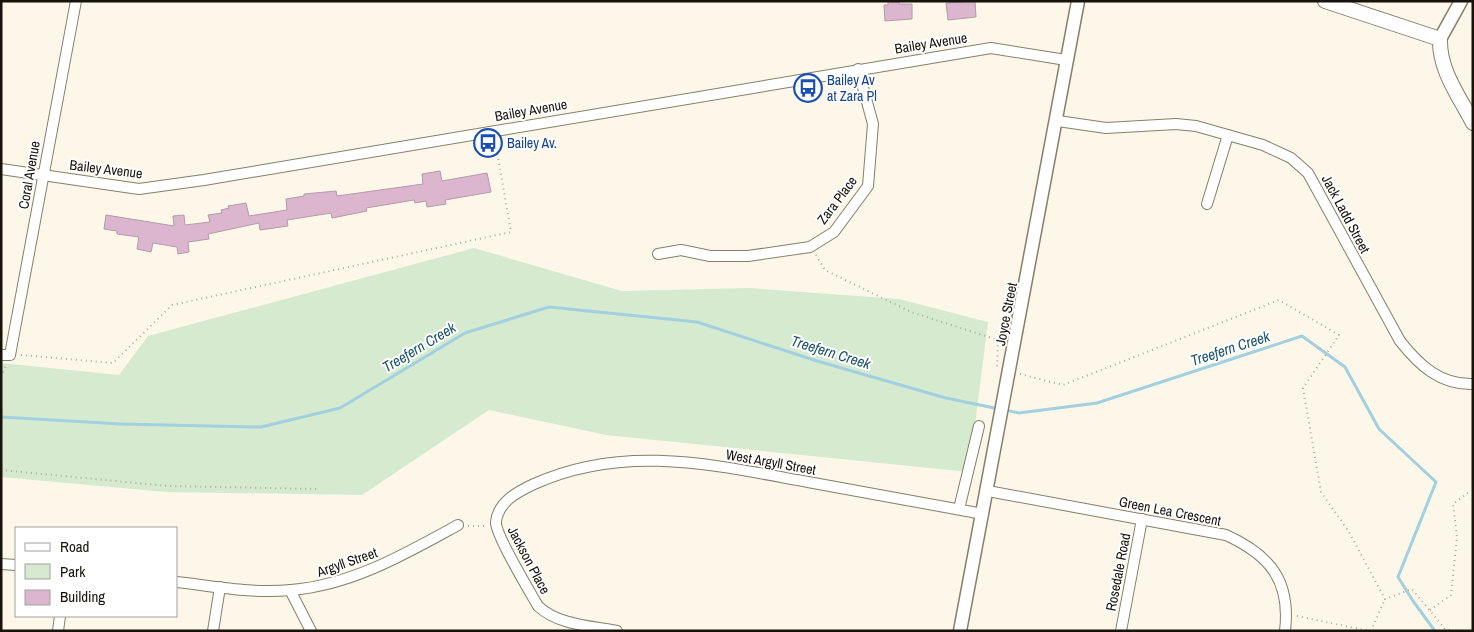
<svg xmlns="http://www.w3.org/2000/svg" width="1474" height="632" font-family="'Archivo Narrow',sans-serif">
  <style>
    .green { fill: #d5eacf }
    .lines { fill: none; stroke-linecap: round; stroke-linejoin: round }
    .stream { stroke: #a2d0e1; stroke-width: 3 }
    .building { fill: #dcb6ce; stroke: #b39baa }
    .minor-casing { stroke: #887e69; stroke-width: 12 }
    .tertiary-casing { stroke: #887e69; stroke-width: 15 }
    .secondary-casing { stroke: #887e69; stroke-width: 16 }
    .path { stroke: #b1aca0; stroke-width: 2; stroke-dasharray: 1 4; stroke-linecap: butt }
    .minor { stroke: #fff; stroke-width: 10 }
    .tertiary { stroke: #fff; stroke-width: 12 }
    .secondary { stroke: #fff; stroke-width: 14 }
    .labels { text-anchor: middle; dominant-baseline: central; stroke-width: 4; stroke-linejoin: round; paint-order: stroke }
    .street-label { font-size: 14px; fill: #17130b; stroke: #fff }
    .transit-label { font-size: 14px; fill: #164399; stroke: #fff; text-anchor: start }
    .water-label { font-size: 15px; font-style: italic; fill: #1c5669; stroke: #fff }
  </style>
  <rect width="100%" height="100%" fill="#fdf7e9"/>
  <path class="green" d="M474,248L622,291L749,288L899,299L988,322L969,472L606,435L489,410L362,495L166,492L1,477V363L119,375L148,336Z"/>
  <g class="lines">
    <g class="stream">
      <path d="M1005,410L1019,413L1097,403L1302,336L1345,367L1379,429L1436,482L1398,577L1413,601L1435,631"/>
      <path d="M1,417L121,424L261,427L340,408L465,333L549,307L697,322L817,361L946,398L999,409"/>
    </g>
  </g>
  <g class="building">
    <path d="M888,1H899V4H912V19L885,21L884,5H888Z"/>
    <path d="M975,1L976,17L948,20L946,3Z"/>
    <path d="M440,171L442,181L487,173L491,192L445,200L446,204L427,207L426,201L415,203L414,200L366,208L367,211L332,218L331,213L287,220L288,226L260,230L259,223L208,234L209,239L188,242L189,252L178,254L177,247L153,243L151,252L137,249L139,237L117,234V231L104,229L106,215L174,226L173,216L184,215L185,225L210,222L208,215L222,213L221,210L229,208L228,206L246,203L249,216L287,210L286,199L304,196V194L336,191L337,196L423,184L422,174Z"/>
  </g>
  <g class="lines">
    <defs>
      <g id="minor">
        <path d="M1058,121L1106,128L1176,124L1196,126L1263,145L1291,158L1308,173L1400,341C1419,365 1440,385 1473,384"/>
        <path d="M1,169L139,189L204,180L991,48L1066,60"/>
        <path d="M1207,204L1228,135"/>
        <path d="M658,254L681,250L710,256H748L810,247L834,232L868,186L873,124L858,69"/>
        <path d="M1,355H10L76,1"/>
        <path d="M988,491L1226,535C1270,555 1291,581 1285,631"/>
        <path d="M959,509L979,426"/>
        <path d="M1,564L16,565"/>
        <path d="M176,582C214,586 253,594 291,590C352,585 405,554 458,525"/>
        <path d="M290,590L311,631"/>
        <path d="M58,631L60,616"/>
        <path d="M213,631L220,587"/>
        <path d="M617,631C591,626 558,625 538,606C530,592 495,534 496,522C498,502 517,492 534,484C625,443 714,465 808,482C866,493 925,503 983,514"/>
        <path d="M1121,631L1142,519"/>
      </g>
      <g id="tertiary">
        <path d="M1440,39L1461,1"/>
        <path d="M960,631L1078,1"/>
      </g>
      <path id="secondary" d="M1325,1L1440,39C1439,70 1459,96 1473,123"/>
    </defs>
    <use href="#minor" class="minor-casing"/>
    <use href="#tertiary" class="tertiary-casing"/>
    <use href="#secondary" class="secondary-casing"/>
    <g class="path">
      <path d="M816,255L825,270L911,312L998,340L997,367"/>
      <path d="M21,355L113,363L172,305L511,232L495,140"/>
      <path d="M1020,374L1063,385L1279,300L1339,335L1303,388L1321,492L1349,532L1385,599L1412,589L1445,629L1454,631"/>
      <path d="M1,377L6,365"/>
      <path d="M1,470L168,486L319,489"/>
      <path d="M468,526H485"/>
      <path d="M1430,610L1451,595L1457,537L1453,504L1469,492"/>
      <path d="M1297,616L1369,631"/>
      <path d="M1371,631L1385,599"/>
    </g>
    <use href="#minor" class="minor"/>
    <use href="#tertiary" class="tertiary"/>
    <use href="#secondary" class="secondary"/>
  </g>
  <defs>
    <symbol id="bus-ring" viewBox="-11 -11 22 22"><circle r="9.5" fill="#fff" stroke="#1a4fb4" stroke-width="1.5"/><path d="M-5-6H5V4H4V6H2V4H-2V6H-4V4H-5ZM-3.5-4V0h7V-4ZM-3.5 1.2v1.5H-2V1.2ZM2 1.2v1.5H3.5V1.2Z" fill="#1a4fb4"/></symbol>
  </defs>
  <g fill-rule="evenodd">
    <use href="#bus-ring" x="792" y="72" width="32" height="32"/>
    <use href="#bus-ring" x="472" y="127" width="32" height="32"/>
  </g>
  <g class="labels">
    <g class="street-label">
      <text transform="translate(931 43) rotate(-9)">Bailey Avenue</text>
      <text transform="translate(531 110) rotate(-10)">Bailey Avenue</text>
      <text transform="translate(106 169) rotate(7)">Bailey Avenue</text>
      <text transform="translate(29 175) rotate(-80)">Coral Avenue</text>
      <text transform="translate(837 200) rotate(-53)">Zara Place</text>
      <text transform="translate(1346 214) rotate(62)">Jack Ladd Street</text>
      <text transform="translate(1006 314) rotate(-79)">Joyce Street</text>
      <text transform="translate(771 462) rotate(10)">West Argyll Street</text>
      <text transform="translate(1170 511) rotate(11)">Green Lea Crescent</text>
      <text transform="translate(529 560) rotate(62)">Jackson Place</text>
      <text transform="translate(347 562) rotate(-19)">Argyll Street</text>
      <text transform="translate(1118 572) rotate(-79)">Rosedale Road</text>
    </g>
    <g class="transit-label">
      <text x="827" y="80">Bailey Av<tspan x="827" dy="16">at Zara Pl</tspan></text>
      <text x="507" y="143">Bailey Av.</text>
    </g>
    <g class="water-label">
      <text transform="translate(419 347) rotate(-31)">Treefern Creek</text>
      <text transform="translate(1230 348) rotate(-18)">Treefern Creek</text>
      <text transform="translate(831 352) rotate(17)">Treefern Creek</text>
    </g>
  </g>
  <rect width="1474" height="632" fill="none" stroke="#17130b" stroke-width="5"/>
  <rect x="15" y="527" width="162" height="90" fill="#ffffff" stroke="#a2a19d"/>
  <rect x="25" y="543" width="25" height="8" fill="#ffffff" stroke="#a2a19d"/>
  <text x="60" y="552" font-size="15" fill="#17130b">Road</text>
  <rect x="25" y="564" width="25" height="15" fill="#d5eacf" stroke="#a2a19d"/>
  <text x="60" y="577" font-size="15" fill="#17130b">Park</text>
  <rect x="25" y="590" width="25" height="15" fill="#dcb6ce" stroke="#a2a19d"/>
  <text x="60" y="602" font-size="15" fill="#17130b">Building</text>
</svg>
